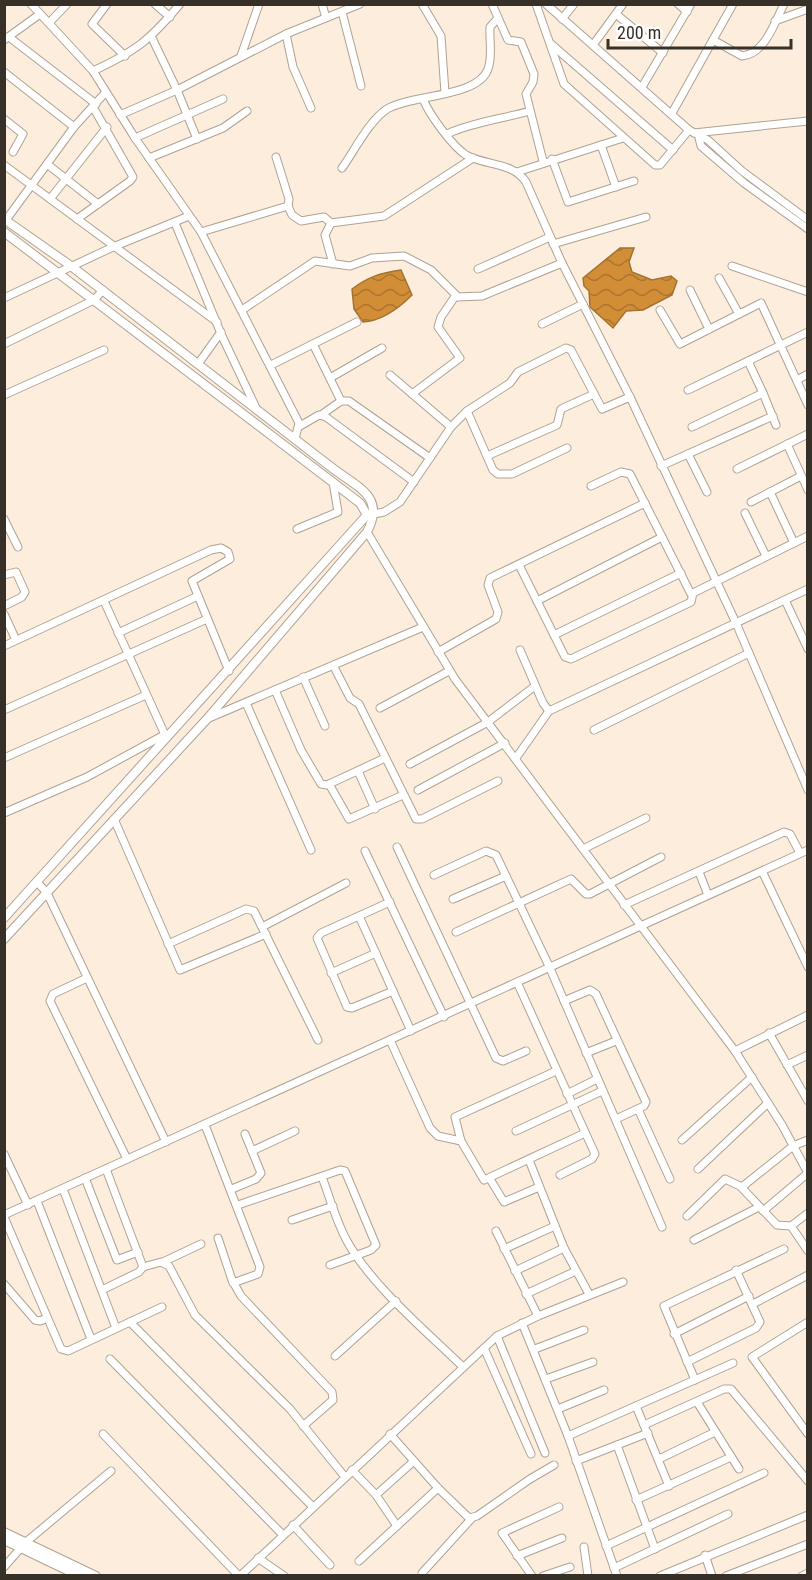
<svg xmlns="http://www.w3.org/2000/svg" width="812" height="1580" font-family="'Roboto Condensed',sans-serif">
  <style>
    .water { fill: url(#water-waves); stroke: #a37233; stroke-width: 1.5 }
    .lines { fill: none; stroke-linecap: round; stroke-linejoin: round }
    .minor-casing { stroke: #b0a292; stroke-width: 9 }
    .major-casing { stroke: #b0a292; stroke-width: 10 }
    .minor { stroke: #fff; stroke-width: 7 }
    .major { stroke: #fff; stroke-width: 8 }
  </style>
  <defs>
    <pattern id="water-waves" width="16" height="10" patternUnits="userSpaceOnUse" patternTransform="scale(1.5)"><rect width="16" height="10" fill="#d28e37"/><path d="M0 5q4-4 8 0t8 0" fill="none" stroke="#ab742e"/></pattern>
  </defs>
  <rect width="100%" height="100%" fill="#fdeddd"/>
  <g class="water">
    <path d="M620,248H634L629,262L632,272L652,280L671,276L677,281L672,295L643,310L626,311L613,328L590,307L589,291L584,286L583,278Z"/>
    <path d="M401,270L412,295C399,308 381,321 363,322L354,309L352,289C368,277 380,273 401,270Z"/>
  </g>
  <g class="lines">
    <defs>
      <g id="minor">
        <path d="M31,4L93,71L135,138L201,232L299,423L295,439"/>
        <path d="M107,4L92,24L125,56"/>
        <path d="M155,4L170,17"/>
        <path d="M322,4L326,18"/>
        <path d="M422,4L441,36L445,93"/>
        <path d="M492,4L508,40L521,42L534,74L533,82L526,94L543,161"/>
        <path d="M536,4L564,84L655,165H660L689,130"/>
        <path d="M546,4L689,130L708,140L742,171L808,220"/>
        <path d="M678,4L687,12"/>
        <path d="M342,12L361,86"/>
        <path d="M616,14L663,53"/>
        <path d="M562,19L574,4"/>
        <path d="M775,21L808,9"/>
        <path d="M49,23L67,4"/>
        <path d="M286,34L293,67L311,108"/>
        <path d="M9,37L96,104"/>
        <path d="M152,38L177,90L197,139"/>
        <path d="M4,40L40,14"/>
        <path d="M713,40L742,56C765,54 775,22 784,4"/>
        <path d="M551,44L673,150"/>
        <path d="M593,45L623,4"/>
        <path d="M241,56L259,4"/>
        <path d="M93,71C136,51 150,40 180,4"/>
        <path d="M4,72L74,127"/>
        <path d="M642,87L691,4"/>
        <path d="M423,99C429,114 452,146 466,155C486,166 513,162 526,182L562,263L630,397L736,623L808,790"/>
        <path d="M672,113L733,4"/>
        <path d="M120,115L177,90L286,34L360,4"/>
        <path d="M4,119L23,134L13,152"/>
        <path d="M694,133L808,121"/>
        <path d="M447,134C473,122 502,119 530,111"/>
        <path d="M135,138L223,99"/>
        <path d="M699,138L701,146L744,183L808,229"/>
        <path d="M601,145L616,187"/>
        <path d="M149,158L223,128L247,111"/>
        <path d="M552,159L568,202L634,181"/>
        <path d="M47,164L98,204"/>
        <path d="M4,165L217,322"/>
        <path d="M342,168C355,150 368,122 387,109C411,94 478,98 488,69C493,56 489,41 490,27L498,18"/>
        <path d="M517,172L623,138"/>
        <path d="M50,199L107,127"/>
        <path d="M288,206L292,215L301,221L324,217L331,223L384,216L473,158"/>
        <path d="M77,219L130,181L133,177L93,107"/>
        <path d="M6,220L74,127L105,93"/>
        <path d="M175,223L222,336L257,410"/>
        <path d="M331,223L325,235L333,264"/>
        <path d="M201,232L288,206L289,199L276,157"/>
        <path d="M553,244L646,217"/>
        <path d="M732,266L808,292"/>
        <path d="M478,269L550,237"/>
        <path d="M719,278L739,314"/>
        <path d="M690,290L709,329"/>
        <path d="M457,297L482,296L562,263"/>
        <path d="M4,298L113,247L189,216"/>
        <path d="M242,310L315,261L350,266L372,258L404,256L431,270L456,295L441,317L438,327L460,358L412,394"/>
        <path d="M660,310L680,344L761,303L808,405"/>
        <path d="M542,324L583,304"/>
        <path d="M4,344L94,300L103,290"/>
        <path d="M313,344L341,401"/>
        <path d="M198,364L221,332"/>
        <path d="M271,365L357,322"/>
        <path d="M390,375L451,427"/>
        <path d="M330,378L382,348"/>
        <path d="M797,380L808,374"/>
        <path d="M688,390L808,332"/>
        <path d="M763,393L776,425"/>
        <path d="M4,395L104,350"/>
        <path d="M467,411L493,470L498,474H512L567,448"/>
        <path d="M321,415L341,401H349L430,458"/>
        <path d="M300,426L319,415L326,417L414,482"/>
        <path d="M692,427L763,393L748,361"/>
        <path d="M787,444L808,490"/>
        <path d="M688,454L707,492"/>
        <path d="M487,456L557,425L561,409L594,394"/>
        <path d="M661,466L773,416"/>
        <path d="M737,469L808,434"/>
        <path d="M591,486L621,472L630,474L691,594"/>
        <path d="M770,492L794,543"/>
        <path d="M751,502L801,476"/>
        <path d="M745,513L766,556"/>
        <path d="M369,515L384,512L400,502L451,427L467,411L510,383L518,372L566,348L571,350L602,409L630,397"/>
        <path d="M4,519L18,547"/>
        <path d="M297,529L338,512L333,482"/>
        <path d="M367,532L455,679L735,1051L782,1125L808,1173"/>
        <path d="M519,565L565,657L571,659L691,602L693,593L808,536"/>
        <path d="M4,575L16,572L25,592L22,597L4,606"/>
        <path d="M785,600L808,649"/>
        <path d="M104,601L166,737"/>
        <path d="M537,601L662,537"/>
        <path d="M4,614L16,640"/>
        <path d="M118,633L198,596"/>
        <path d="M554,635L681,573"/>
        <path d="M4,646L211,550L221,548L228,552L230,559L192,581L229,671"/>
        <path d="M520,650L543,703L549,711"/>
        <path d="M438,652L496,619L498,612L488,585L490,578L645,503"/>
        <path d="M334,667L350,698L359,704L416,819H422L498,781"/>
        <path d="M303,677L325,726"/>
        <path d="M275,690L301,750L321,784L327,785L385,758"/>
        <path d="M246,703L311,850"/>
        <path d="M380,708L449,671"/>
        <path d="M4,710L207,619"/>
        <path d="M209,718L423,627"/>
        <path d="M594,730L749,653"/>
        <path d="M4,758L146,695"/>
        <path d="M516,758L549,711L808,589"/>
        <path d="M410,764L488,722L535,686"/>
        <path d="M358,771L375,809"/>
        <path d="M329,784L349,819L403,795"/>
        <path d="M418,790L505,743"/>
        <path d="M4,813L87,777L164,735"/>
        <path d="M114,819L180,970L266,934"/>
        <path d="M397,847L496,1058L503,1061L526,1051"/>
        <path d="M583,849L646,818"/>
        <path d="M365,851L444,1017"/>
        <path d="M762,871L808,967"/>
        <path d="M699,872L708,895"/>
        <path d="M434,875L486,851L496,855L549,966L662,1227"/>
        <path d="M37,882L47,893L166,1142"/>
        <path d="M453,899L506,876"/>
        <path d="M390,902L321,933L317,938L347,1007L352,1008L393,991"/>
        <path d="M624,905L784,832L790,834L800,853"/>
        <path d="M359,916L411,1031"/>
        <path d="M262,927L346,883"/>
        <path d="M456,932L571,879L586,894H590L661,857"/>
        <path d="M168,944L246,909L254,911L318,1040"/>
        <path d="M331,973L376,953"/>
        <path d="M87,978L53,994L50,1001L127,1159"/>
        <path d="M517,982L595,1154L592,1159L560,1175"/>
        <path d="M564,1001L590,990L596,994L646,1102L644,1106L616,1119"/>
        <path d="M769,1033L808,1101"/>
        <path d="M390,1040L430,1128L438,1136L461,1141L484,1180L585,1133"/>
        <path d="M735,1051L808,1015"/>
        <path d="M586,1053L616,1041"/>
        <path d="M787,1065L808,1055"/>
        <path d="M567,1094L597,1079"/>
        <path d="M638,1109L670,1179"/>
        <path d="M205,1125L260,1267L258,1274L233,1283"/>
        <path d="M516,1131L602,1091"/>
        <path d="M682,1140L752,1077"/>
        <path d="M461,1141L455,1117L556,1071"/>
        <path d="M252,1151L295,1131"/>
        <path d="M4,1154L28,1205"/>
        <path d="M529,1160L564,1248L589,1294"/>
        <path d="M698,1169L768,1103"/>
        <path d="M322,1177C330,1198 336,1221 347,1241C371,1285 427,1332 463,1367"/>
        <path d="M85,1178L117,1260L138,1252"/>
        <path d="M490,1179L504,1202L539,1187"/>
        <path d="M741,1187L777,1225L791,1226L808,1251"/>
        <path d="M63,1189L116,1328"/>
        <path d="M232,1189L256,1179L261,1173L245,1134"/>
        <path d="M37,1201L91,1339"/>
        <path d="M238,1205L340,1170L345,1171L376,1245L371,1250L330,1265"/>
        <path d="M763,1211L808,1173"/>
        <path d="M4,1215L808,850"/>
        <path d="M687,1216L725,1179L742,1187L793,1146L808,1140"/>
        <path d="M4,1217L61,1349L68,1351L162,1307"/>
        <path d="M292,1220L333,1206"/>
        <path d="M791,1226L808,1213"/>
        <path d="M496,1231L538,1316"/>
        <path d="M218,1238L232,1280L241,1296L332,1392L333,1400L303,1426"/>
        <path d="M694,1240L759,1207"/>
        <path d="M504,1249L555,1226"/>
        <path d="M163,1262L201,1244"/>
        <path d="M143,1267L161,1262L169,1266L195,1315L290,1409L345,1477"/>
        <path d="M515,1271L564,1248"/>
        <path d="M4,1284L35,1320L40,1321L47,1318"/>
        <path d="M102,1290L139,1272L143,1267L106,1169"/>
        <path d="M526,1294L576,1271"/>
        <path d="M753,1304L808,1275"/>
        <path d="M130,1322L313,1507"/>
        <path d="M808,1322L752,1357L808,1434"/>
        <path d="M522,1323L568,1436L617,1576"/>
        <path d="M674,1334L749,1296"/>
        <path d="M497,1336L545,1453"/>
        <path d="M484,1348L531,1454"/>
        <path d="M535,1349L584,1330"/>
        <path d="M335,1356L396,1301"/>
        <path d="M110,1359L283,1535"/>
        <path d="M687,1362L756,1328L760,1322L736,1270"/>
        <path d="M546,1379L593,1362"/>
        <path d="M695,1380L664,1306L784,1249"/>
        <path d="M697,1402L739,1469"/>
        <path d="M636,1406L669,1486"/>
        <path d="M558,1409L604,1390"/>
        <path d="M644,1425L724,1389H731L808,1481"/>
        <path d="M103,1434L239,1576"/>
        <path d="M390,1434L438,1488L469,1518L477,1516L530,1479L554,1465"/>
        <path d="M568,1436L733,1363"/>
        <path d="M617,1445L655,1549"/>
        <path d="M659,1459L715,1432"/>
        <path d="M576,1461L648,1433"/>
        <path d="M352,1470L376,1495L397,1526"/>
        <path d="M376,1495L414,1461"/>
        <path d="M636,1500L731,1457"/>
        <path d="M293,1525L330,1565"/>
        <path d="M606,1546L764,1473"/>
        <path d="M584,1547L588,1576"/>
        <path d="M705,1555L712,1576"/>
        <path d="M517,1556L562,1538"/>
        <path d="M258,1558L284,1576"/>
        <path d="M359,1561L438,1488"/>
        <path d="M4,1567L26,1542L111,1471"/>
        <path d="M614,1568L728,1514"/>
        <path d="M422,1573L472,1518"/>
        <path d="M240,1576L497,1336L538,1316L623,1282"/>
        <path d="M532,1576L502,1533L559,1507"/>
        <path d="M543,1576L570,1567"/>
        <path d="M660,1576L808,1515"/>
        <path d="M726,1576L808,1544"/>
        <path d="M802,1576L808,1573"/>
      </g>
      <g id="major">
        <path d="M4,219L71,266L331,467C358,488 386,496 367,532L207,719L4,939"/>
        <path d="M4,232L360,503L367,515L4,918"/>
        <path d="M4,1532L96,1576"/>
        <path d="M4,1540L79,1576"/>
      </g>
    </defs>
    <use href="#minor" class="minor-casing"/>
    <use href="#major" class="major-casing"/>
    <use href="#minor" class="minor"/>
    <use href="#major" class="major"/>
  </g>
  <rect width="812" height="1580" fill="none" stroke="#363029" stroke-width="12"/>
  <path d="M608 39v9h183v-9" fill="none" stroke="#363029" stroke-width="3"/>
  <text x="617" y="39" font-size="18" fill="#363029" stroke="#ffffff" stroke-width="4.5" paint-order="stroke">200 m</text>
</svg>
